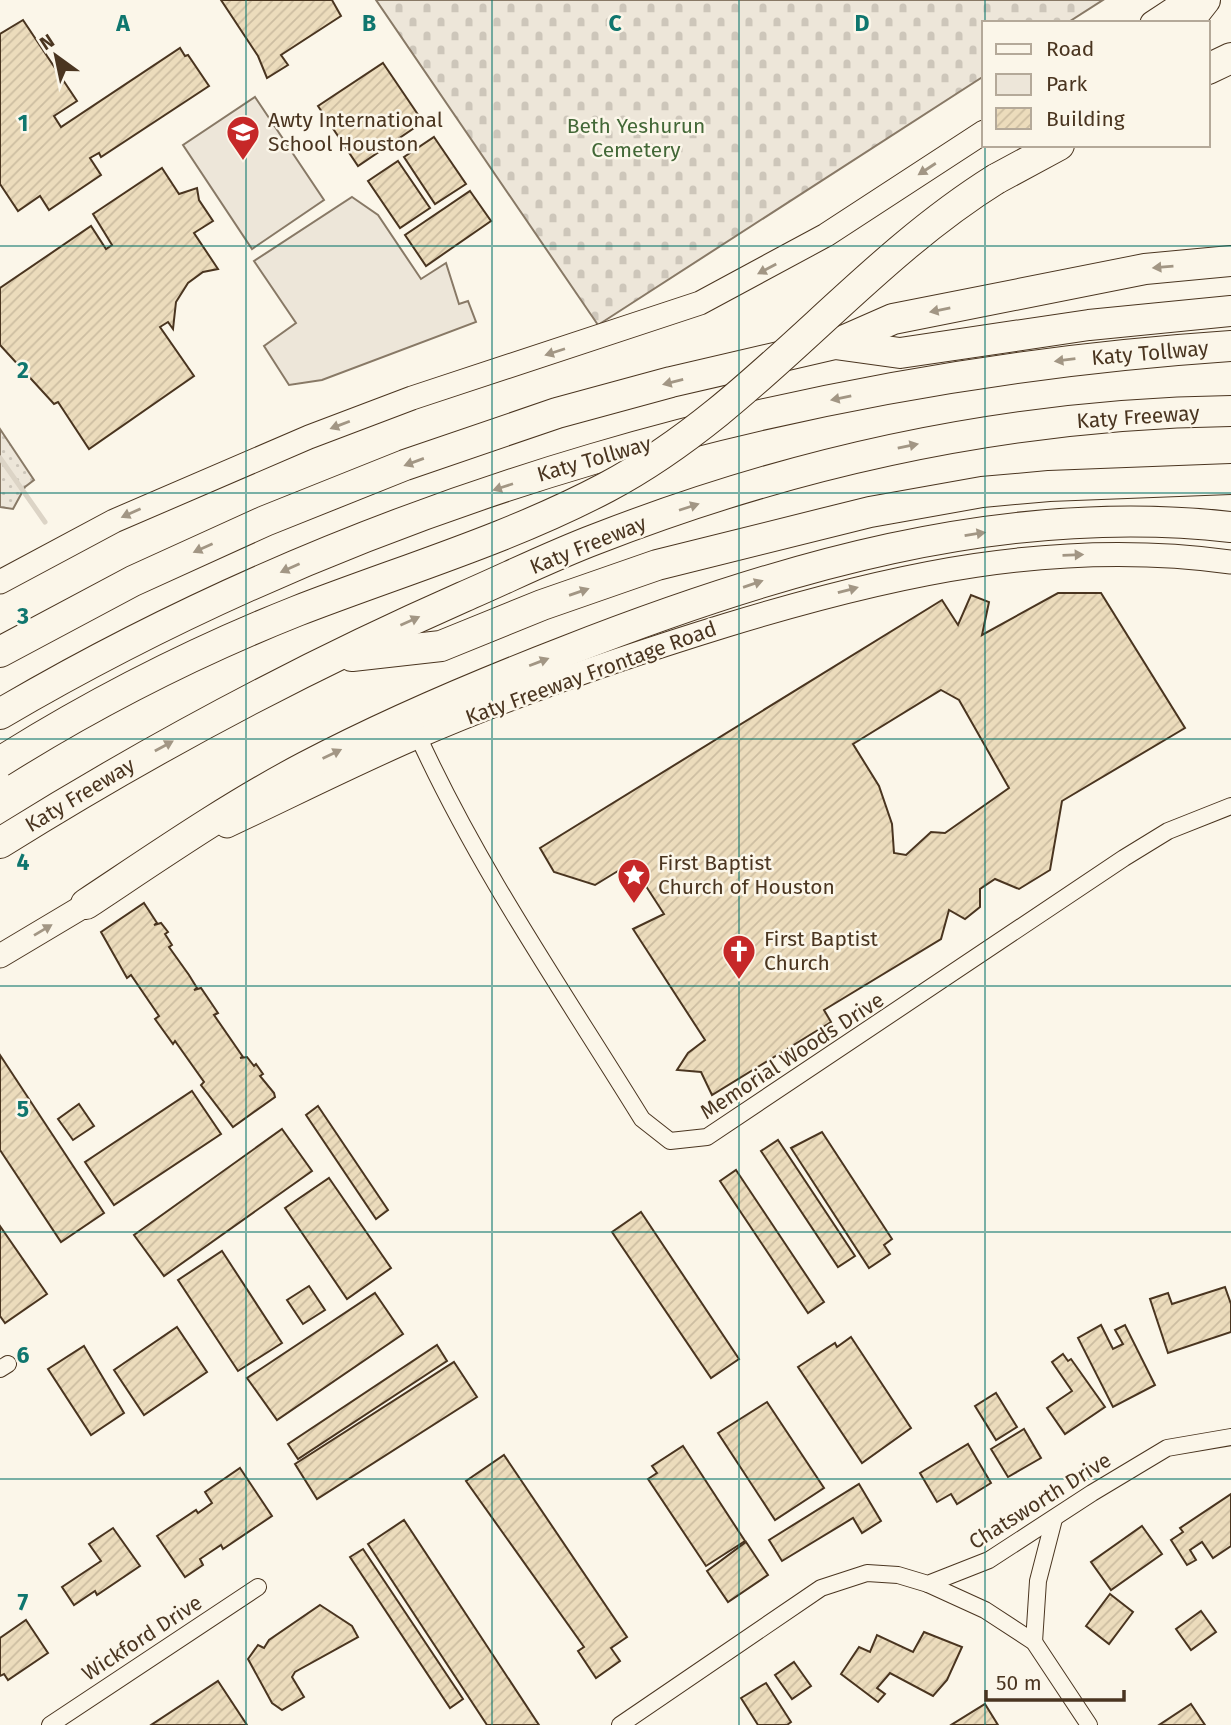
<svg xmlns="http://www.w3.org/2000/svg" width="1231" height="1725" font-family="'Fira Sans',sans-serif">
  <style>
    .grass { fill: url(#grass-dots); stroke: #887966; stroke-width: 2 }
    .cemetery { fill: url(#cemetery-stones); stroke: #887966; stroke-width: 2 }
    .green { fill: #ede6d9; stroke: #887966; stroke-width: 2 }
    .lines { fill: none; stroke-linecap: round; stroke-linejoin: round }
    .stream { stroke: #dcd4c6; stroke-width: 5 }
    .building { fill: url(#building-hatch); stroke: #4a3520; stroke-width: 2; fill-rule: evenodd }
    .street-casing { stroke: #4a3520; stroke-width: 18 }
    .secondary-casing { stroke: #4a3520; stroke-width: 25 }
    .highway-casing { stroke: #4a3520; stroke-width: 32 }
    .street { stroke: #fbf6e9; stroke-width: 16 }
    .secondary { stroke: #fbf6e9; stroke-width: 23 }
    .highway { stroke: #fbf6e9; stroke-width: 30 }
    .highway-bridge-casing { stroke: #4a3520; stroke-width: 32; stroke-linecap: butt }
    .highway-bridge { stroke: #fbf6e9; stroke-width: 30 }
    .oneway { fill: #a29684 }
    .grid { fill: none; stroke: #0f766e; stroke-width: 2; stroke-opacity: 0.55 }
    .labels { text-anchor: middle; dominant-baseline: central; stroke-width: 5; stroke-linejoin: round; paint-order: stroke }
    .poi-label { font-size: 21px; fill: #4a3520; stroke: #fbf6e9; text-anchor: start }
    .park-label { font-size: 21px; fill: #436837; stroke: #fbf6e9 }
    .street-label { font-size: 21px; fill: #4a3520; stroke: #fbf6e9 }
    .grid-label { font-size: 23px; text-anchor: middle; font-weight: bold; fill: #0f766e; stroke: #fbf6e9; stroke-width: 5; stroke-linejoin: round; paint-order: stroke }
  </style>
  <defs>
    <pattern id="grass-dots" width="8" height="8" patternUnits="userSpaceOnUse" patternTransform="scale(1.75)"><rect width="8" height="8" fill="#ede6d9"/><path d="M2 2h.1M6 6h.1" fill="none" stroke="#cdc6ba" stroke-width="1.8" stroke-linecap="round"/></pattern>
    <pattern id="cemetery-stones" width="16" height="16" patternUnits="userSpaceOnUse" patternTransform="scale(1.75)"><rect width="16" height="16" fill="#ede6d9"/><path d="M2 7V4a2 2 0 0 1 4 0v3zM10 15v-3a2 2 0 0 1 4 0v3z" fill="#cdc6ba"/></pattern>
    <pattern id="building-hatch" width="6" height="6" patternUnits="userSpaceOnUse" patternTransform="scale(1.75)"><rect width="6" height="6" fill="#ecdcbc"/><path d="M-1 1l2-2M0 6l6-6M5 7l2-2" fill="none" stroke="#ccbda1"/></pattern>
  </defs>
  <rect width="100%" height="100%" fill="#fbf6e9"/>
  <path class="grass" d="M0,429L34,480L25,487L13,509L0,507Z"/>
  <path class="cemetery" d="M376,0H1103L1067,23H984V76L598,325Z"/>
  <g class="green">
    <path d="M255,97L324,200L252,249L183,145Z"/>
    <path d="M352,197L378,215L421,279L446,263L459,304L468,301L476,322L322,380L289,385L264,346L296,323L254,261Z"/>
  </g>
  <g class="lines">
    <path class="stream" d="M0,458L45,522"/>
  </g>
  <g class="building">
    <path d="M221,0H332L341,16L281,55L288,65L267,78L258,56Z"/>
    <path d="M23,20L77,101L54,116L61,127L180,48L185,56L188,55L209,86L101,157L99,153L90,158L101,175L49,210L40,196L18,211L0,184V34Z"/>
    <path d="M383,63L423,122L358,166L318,106Z"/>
    <path d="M434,137L466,184L435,204L404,157Z"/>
    <path d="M398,161L430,208L400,228L368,181Z"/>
    <path d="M162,168L179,194L197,188L199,200L213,221L194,233L218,269L203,272L188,283L176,302L173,329L168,322L160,327L194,376L89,449L58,402L54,404L0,345V288L91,226L106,249L112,245L93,214Z"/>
    <path d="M470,191L491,221L426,266L405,235Z"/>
    <path d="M1058,593H1101L1185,728L1062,801L1050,870L1019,889L995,879L980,889V907L965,919L949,910L941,939L824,1010L831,1022L712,1095L701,1072L677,1070L688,1053L705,1040L633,929L664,914L631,863L595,885L554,872L540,848L942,600L958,625L971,595L989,602L982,635ZM941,690L959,700L1009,788L945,833L931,832L906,855L894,853L892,824L879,786L853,744Z"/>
    <path d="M144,903L157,923L154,925L161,923L168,932L165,934L172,945L169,947L189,975L197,988L194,990L201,988L218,1013L214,1015L243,1057L240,1058L247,1057L254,1066L256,1064L263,1074L260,1076L274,1093L275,1097L233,1127L201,1085L204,1082L175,1041L173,1044L155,1019L159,1016L131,975L127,978L101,932Z"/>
    <path d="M0,1055L104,1213L61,1242L0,1150Z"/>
    <path d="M192,1091L221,1134L114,1205L85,1162Z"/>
    <path d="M79,1104L94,1126L73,1140L58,1119Z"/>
    <path d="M318,1106L388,1210L376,1219L306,1115Z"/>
    <path d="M282,1129L312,1171L164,1276L134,1235Z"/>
    <path d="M822,1132L892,1239L884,1245L890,1254L869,1268L791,1148Z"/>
    <path d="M778,1140L855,1256L838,1267L761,1151Z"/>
    <path d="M736,1170L824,1302L808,1313L720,1181Z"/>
    <path d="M329,1178L391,1268L347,1299L285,1208Z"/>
    <path d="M641,1212L739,1359L711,1378L612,1232Z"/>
    <path d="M0,1226L47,1294L5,1323L0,1316Z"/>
    <path d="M222,1251L282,1343L238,1371L178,1280Z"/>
    <path d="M309,1286L325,1310L303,1324L287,1300Z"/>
    <path d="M1225,1287L1231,1304V1332L1168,1353L1150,1299L1168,1293L1172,1304Z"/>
    <path d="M375,1293L403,1334L277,1420L247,1378Z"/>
    <path d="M1101,1325L1113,1349L1123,1344L1115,1330L1125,1325L1155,1385L1113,1407L1078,1338Z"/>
    <path d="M177,1327L207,1372L144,1415L114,1370Z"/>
    <path d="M851,1337L911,1428L862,1463L798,1367L835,1343L837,1347Z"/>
    <path d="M437,1345L447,1361L298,1459L288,1444Z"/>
    <path d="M84,1346L124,1413L91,1435L48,1369Z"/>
    <path d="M1063,1354L1068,1361L1071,1359L1105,1407L1065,1434L1047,1408L1072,1391L1052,1362Z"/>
    <path d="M454,1362L477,1397L317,1499L295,1464Z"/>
    <path d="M996,1393L1017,1427L996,1440L975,1406Z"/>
    <path d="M767,1402L824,1488L775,1520L718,1433Z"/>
    <path d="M1024,1429L1041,1458L1008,1477L991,1449Z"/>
    <path d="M968,1444L991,1483L957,1504L951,1494L937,1502L920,1473Z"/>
    <path d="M683,1446L745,1541L706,1566L648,1479L657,1473L652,1466Z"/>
    <path d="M504,1455L627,1637L611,1648L620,1661L596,1678L578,1651L584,1647L466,1481Z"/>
    <path d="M240,1468L272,1516L223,1549L221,1545L200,1559L203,1565L185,1577L157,1536L196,1510L198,1513L212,1503L205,1492Z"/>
    <path d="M859,1484L881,1521L862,1533L853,1518L782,1561L769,1540Z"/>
    <path d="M1231,1494V1546L1213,1558L1202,1542L1190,1550L1196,1560L1187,1565L1171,1540L1183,1532L1180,1528Z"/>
    <path d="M404,1520L539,1725H487L368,1544Z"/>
    <path d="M1142,1526L1162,1554L1111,1590L1091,1562Z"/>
    <path d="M113,1528L140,1566L97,1595L95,1591L74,1605L62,1587L101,1561L89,1544Z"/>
    <path d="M746,1542L768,1575L728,1602L707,1571Z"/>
    <path d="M363,1549L463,1699L450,1708L350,1557Z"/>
    <path d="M1110,1594L1133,1612L1109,1644L1086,1626Z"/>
    <path d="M320,1605L352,1626L358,1637L295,1672L292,1677L304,1697L282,1710L272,1703L248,1659L258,1645L264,1648L269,1640Z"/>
    <path d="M1201,1611L1216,1632L1191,1650L1176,1629Z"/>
    <path d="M26,1620L48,1653L8,1680L4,1674L0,1676V1638Z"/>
    <path d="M924,1632L962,1647L947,1680L933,1696L890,1673L877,1688L885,1694L878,1702L841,1674L859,1647L870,1652L877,1635L913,1652Z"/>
    <path d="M794,1662L811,1686L792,1699L775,1675Z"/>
    <path d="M218,1681L247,1725H151Z"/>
    <path d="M766,1683L791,1722L787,1725H758L741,1698Z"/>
    <path d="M985,1704L998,1725H951Z"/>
    <path d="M1191,1704L1205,1725H1159Z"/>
  </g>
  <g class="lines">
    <defs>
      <g id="street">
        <path d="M418,736C479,870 565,994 642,1119L670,1141L707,1137L1124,858L1168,831L1231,806"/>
        <path d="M0,1369L8,1364"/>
        <path d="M928,1584L985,1610L1034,1642L1089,1725"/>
        <path d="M1034,1642L1038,1581L1054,1519"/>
        <path d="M50,1725L258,1587"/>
        <path d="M620,1725L821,1588L867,1573L898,1575L928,1584L989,1560L1092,1493L1167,1448L1231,1437"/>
      </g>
      <g id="secondary">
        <path d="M1152,23L1187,0"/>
        <path d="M0,582L114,521L309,437L412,398L700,303L826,235L984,132"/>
        <path d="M227,826C291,796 354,764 419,736C519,693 623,657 727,625C894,574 1055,538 1231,562"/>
        <path d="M0,956L99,897"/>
      </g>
      <g id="highway">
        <path d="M1187,23L1205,0"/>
        <path d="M1208,69L1231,58"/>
        <path d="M996,179L1059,145"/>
        <path d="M836,344L893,319L1145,269L1231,261"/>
        <path d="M0,652L133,581L265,521L405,465L557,413L671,382L835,344L900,353L1089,325L1231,311"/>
        <path d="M352,656L441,646L542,605L657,565L870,512L982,492L1049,486L1231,479"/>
        <path d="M0,714C373,495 800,375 1231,346"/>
        <path d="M0,843C149,750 302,668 463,597C507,578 551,556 596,539C799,460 1014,414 1231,411"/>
        <path d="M86,904C157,857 229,807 305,767C389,723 476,686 564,652C775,569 1002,501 1231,527"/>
      </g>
    </defs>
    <use href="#street" class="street-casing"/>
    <use href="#secondary" class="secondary-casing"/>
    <use href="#highway" class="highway-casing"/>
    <use href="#street" class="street"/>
    <use href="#secondary" class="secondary"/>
    <use href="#highway" class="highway"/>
    <defs>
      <path id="highway-bridge" d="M0,762C94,703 194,652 297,611C400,571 509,539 607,487C754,409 855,267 996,179"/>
    </defs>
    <use href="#highway-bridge" class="highway-bridge-casing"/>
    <use href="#highway-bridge" class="highway-bridge"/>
  </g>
  <defs><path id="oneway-solid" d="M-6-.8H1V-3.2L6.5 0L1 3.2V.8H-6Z" transform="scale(1.75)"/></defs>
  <g class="oneway">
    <use href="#oneway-solid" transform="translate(927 169) rotate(147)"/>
    <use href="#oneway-solid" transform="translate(1163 267) rotate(175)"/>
    <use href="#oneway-solid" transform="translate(767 269) rotate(152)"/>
    <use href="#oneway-solid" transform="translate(940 310) rotate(169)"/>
    <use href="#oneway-solid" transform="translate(555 352) rotate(162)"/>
    <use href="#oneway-solid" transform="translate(1065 360) rotate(173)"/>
    <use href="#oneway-solid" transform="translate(673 382) rotate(166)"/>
    <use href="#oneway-solid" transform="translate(841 398) rotate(168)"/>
    <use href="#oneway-solid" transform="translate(340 425) rotate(159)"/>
    <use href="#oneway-solid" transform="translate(908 446) rotate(-12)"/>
    <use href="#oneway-solid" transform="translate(414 462) rotate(160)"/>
    <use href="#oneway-solid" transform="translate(503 487) rotate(162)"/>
    <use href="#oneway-solid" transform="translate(689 507) rotate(-18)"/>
    <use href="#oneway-solid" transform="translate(131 513) rotate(156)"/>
    <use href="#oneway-solid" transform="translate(975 534) rotate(-9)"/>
    <use href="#oneway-solid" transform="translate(203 548) rotate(156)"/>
    <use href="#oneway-solid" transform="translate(1073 555) rotate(-2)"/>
    <use href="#oneway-solid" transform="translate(290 568) rotate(156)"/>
    <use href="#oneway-solid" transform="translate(753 584) rotate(-19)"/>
    <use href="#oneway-solid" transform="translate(848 590) rotate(-15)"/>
    <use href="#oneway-solid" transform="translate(579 592) rotate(-19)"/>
    <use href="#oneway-solid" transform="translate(410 621) rotate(-24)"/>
    <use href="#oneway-solid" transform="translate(539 662) rotate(-21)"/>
    <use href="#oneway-solid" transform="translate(164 746) rotate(-29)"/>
    <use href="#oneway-solid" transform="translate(332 754) rotate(-26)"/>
    <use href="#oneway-solid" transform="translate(43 930) rotate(-31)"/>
  </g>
  <path class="grid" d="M246,0V1725M492,0V1725M739,0V1725M985,0V23M985,145V1725M0,246H1231M0,493H1231M0,739H1231M0,986H1231M0,1232H1231M0,1479H1231"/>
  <defs>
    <symbol id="school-pin" viewBox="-11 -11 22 30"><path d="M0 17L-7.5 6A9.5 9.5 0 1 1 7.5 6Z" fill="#c62828" stroke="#fbf6e9"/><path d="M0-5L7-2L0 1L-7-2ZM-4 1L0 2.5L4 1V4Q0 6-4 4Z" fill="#fff"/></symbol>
    <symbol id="sight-pin" viewBox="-11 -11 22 30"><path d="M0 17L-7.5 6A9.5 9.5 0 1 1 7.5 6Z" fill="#c62828" stroke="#fbf6e9"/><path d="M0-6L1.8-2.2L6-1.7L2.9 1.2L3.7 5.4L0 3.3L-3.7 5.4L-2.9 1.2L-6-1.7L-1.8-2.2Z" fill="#fff"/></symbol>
    <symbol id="church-pin" viewBox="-11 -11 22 30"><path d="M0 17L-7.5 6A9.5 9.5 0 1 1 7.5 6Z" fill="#c62828" stroke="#fbf6e9"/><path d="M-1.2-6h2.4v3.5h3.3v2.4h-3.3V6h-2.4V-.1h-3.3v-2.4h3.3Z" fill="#fff"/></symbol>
  </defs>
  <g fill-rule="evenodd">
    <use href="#school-pin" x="224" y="113" width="38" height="52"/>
    <use href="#sight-pin" x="615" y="856" width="38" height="52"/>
    <use href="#church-pin" x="720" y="932" width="38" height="52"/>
  </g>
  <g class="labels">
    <g class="poi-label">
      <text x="268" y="120">Awty International<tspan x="268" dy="24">School Houston</tspan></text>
      <text x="658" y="863">First Baptist<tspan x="658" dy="24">Church of Houston</tspan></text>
      <text x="764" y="939">First Baptist<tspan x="764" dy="24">Church</tspan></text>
    </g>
    <g class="park-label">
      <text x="636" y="126">Beth Yeshurun<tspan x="636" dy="24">Cemetery</tspan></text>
    </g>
    <g class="street-label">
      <text transform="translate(1150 353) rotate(-5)">Katy Tollway</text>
      <text transform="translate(1138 417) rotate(-4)">Katy Freeway</text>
      <text transform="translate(594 459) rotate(-16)">Katy Tollway</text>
      <text transform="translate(588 545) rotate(-22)">Katy Freeway</text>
      <text transform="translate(591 673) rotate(-20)">Katy Freeway Frontage Road</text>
      <text transform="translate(80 795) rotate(-31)">Katy Freeway</text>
      <text transform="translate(792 1056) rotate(-33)">Memorial Woods Drive</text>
      <text transform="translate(1040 1501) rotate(-32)">Chatsworth Drive</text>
      <text transform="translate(142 1638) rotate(-33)">Wickford Drive</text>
    </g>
  </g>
  <g class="grid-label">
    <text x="123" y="31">A</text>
    <text x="369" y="31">B</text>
    <text x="615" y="31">C</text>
    <text x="862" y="31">D</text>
    <text x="23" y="131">1</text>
    <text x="23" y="378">2</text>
    <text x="23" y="624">3</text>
    <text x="23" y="870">4</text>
    <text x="23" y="1117">5</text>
    <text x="23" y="1363">6</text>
    <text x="23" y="1610">7</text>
  </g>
  <rect x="982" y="21" width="228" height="126" fill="#fbf6e9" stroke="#b4a999" stroke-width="2"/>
  <rect x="996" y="44" width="35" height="10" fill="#fbf6e9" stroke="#b4a999" stroke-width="2"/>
  <text x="1046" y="56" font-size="21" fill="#4a3520">Road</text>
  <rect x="996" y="74" width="35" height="21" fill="#ede6d9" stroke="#b4a999" stroke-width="2"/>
  <text x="1046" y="91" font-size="21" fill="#4a3520">Park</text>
  <rect x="996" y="108" width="35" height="21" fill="url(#building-hatch)" stroke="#b4a999" stroke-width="2"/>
  <text x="1046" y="126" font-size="21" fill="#4a3520">Building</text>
  <g transform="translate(56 56) rotate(327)" stroke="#fbf6e9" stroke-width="5" paint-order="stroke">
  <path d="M0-5L12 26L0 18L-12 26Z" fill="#4a3520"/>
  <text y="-10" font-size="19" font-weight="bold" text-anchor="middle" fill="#4a3520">N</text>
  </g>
  <path d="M986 1690v10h138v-10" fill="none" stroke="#4a3520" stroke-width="3.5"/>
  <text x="996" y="1690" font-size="21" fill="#4a3520" stroke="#fbf6e9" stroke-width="5" paint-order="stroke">50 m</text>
</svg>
